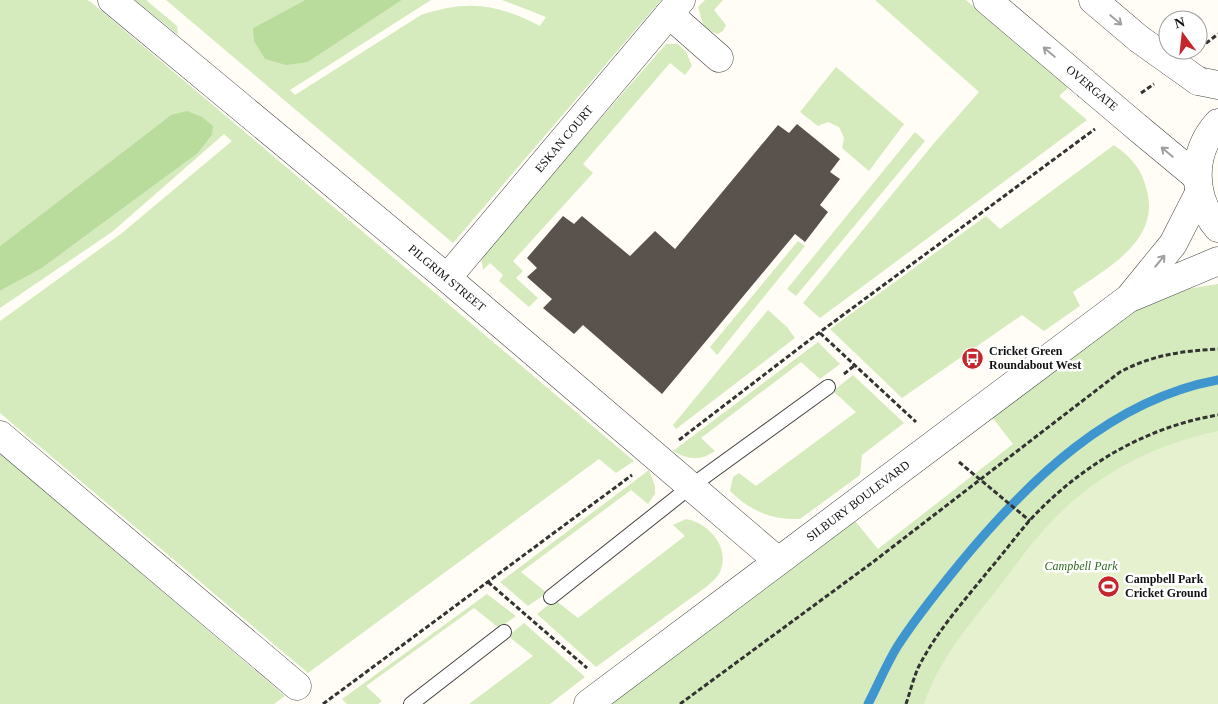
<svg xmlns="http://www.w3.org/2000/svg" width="1218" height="704" font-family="'Times New Roman',serif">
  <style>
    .green { fill: #d5ebbd }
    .forest { fill: #b9dc9c }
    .pitch { fill: #e6f2cf }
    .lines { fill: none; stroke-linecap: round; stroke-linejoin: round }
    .stream { stroke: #3f96cf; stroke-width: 9 }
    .building { fill: #5a524d }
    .service-casing { stroke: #444; stroke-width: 16 }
    .minor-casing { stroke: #444; stroke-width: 29 }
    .tertiary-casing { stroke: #444; stroke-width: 29 }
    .path { stroke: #333; stroke-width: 3; stroke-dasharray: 5 2.5; stroke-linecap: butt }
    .service { stroke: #fff; stroke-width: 14 }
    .minor { stroke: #fff; stroke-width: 28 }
    .tertiary { stroke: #fff; stroke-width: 28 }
    .tertiary-bridge-casing { stroke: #444; stroke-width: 29; stroke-linecap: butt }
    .tertiary-bridge { stroke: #fff; stroke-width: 28 }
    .oneway { stroke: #a0a0a0 }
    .labels { text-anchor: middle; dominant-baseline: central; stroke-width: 5; stroke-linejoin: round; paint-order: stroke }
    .street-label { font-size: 12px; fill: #111; stroke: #fff }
    .poi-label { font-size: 12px; font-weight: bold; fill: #111; stroke: #fff; text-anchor: start }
    .park-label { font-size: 12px; font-style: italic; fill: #2f6b1f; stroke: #fff }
  </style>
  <rect width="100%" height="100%" fill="#fffdf5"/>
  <g class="green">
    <path d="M0,0H87L91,2L634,461L616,473L599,459L308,673L0,413V321L122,233L232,141L224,134L112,232L0,308V291L42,268L198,153L212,135L171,115L0,246Z"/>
    <path d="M135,0H146L177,26L178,35Z"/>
    <path d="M166,0H305L253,28L308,62L402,0H431L290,90L295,95L421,15C467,0 496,3 540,26L546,17L502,0H661L453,243Z"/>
    <path d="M705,0H723L714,10L726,25L723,31L717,34L704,27L698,7Z"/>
    <path d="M875,0H966L1069,87L1059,96L1087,120L820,318L803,303L935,142L979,92Z"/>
    <path d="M666,44H678L686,52L692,66L685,75L670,63L583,164L593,173L513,261L523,271L516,278L538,298L529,307L499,281L503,275L490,263L483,270L481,255Z"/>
    <path d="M836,67L904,124L869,171L842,148L844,138L839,127L828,122L818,126L800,112Z"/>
    <path d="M915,132L925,141L796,296L787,289Z"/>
    <path d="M1114,145C1132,158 1142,169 1147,191C1160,241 1107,268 1073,292L1080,306L1044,331L1022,315L902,398L830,329L986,216L1000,229Z"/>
    <path d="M798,241L805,246L717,355L710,347Z"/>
    <path d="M1218,284V704H588L846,510L878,549L1013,444L984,407L1129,298Z"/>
    <path d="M768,310L787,327L795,338L676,429L673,425Z"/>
    <path d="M818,342L840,364L820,379L801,362L701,438L715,451C700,461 688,460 673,451Z"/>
    <path d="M853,375L904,423L862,455L860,475L800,519C772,520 750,511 730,491L733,477L739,473L756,486L856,412L833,391Z"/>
    <path d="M0,453L285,696L274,704H0Z"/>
    <path d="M649,470L655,486V494L648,504L631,490L521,572L547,593L528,606L500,582Z"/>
    <path d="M686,519C709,523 731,548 720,572C717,578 711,583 706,587L596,667L537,614L555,600L578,618L685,536L673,525Z"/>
    <path d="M487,594L516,616L499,628L474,608L366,686L382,701L378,704H347L342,699Z"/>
    <path d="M524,623L585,677L550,704H469L533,656L508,636Z"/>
  </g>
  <g class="forest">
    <path d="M305,0H402L308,62L286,65L265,59L254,41L253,28Z"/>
    <path d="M187,111L202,117L213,126L212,135L198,153L42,268L0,291V246L171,115Z"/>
  </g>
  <path class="pitch" d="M1218,431V704H924C938,662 965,630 992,596C1012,571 1031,542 1054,519C1098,473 1156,444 1218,431Z"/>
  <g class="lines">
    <path class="stream" d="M868,704C878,685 886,665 897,647C916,617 939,589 961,562C1028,481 1110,400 1218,380"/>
  </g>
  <path class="building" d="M797,124L840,159L830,172L840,179L820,205L828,212L805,242L795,234L662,394L583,325L574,334L543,308L552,299L527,277L537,268L527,258L563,216L574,224L582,216L630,256L655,231L675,249L778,125L789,133Z"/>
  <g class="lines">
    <defs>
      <g id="service">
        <path d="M551,597L690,487L828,387"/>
        <path d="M411,704L504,632"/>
      </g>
      <g id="minor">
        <path d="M112,0L447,278L778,561"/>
        <path d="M669,14L719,58"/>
        <path d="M447,278L681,0"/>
        <path d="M1132,297L1218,261"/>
        <path d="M0,435L297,686"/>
        <path d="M588,704L1129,298L1173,244L1199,193"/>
      </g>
      <g id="tertiary">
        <path d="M987,0L1086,84"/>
        <path d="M1093,0L1139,39"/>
        <path d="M1198,81L1218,85"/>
        <path d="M1218,123C1190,154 1192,198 1218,228"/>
        <path d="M1138,128L1197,177"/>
      </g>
    </defs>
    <use href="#service" class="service-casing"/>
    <use href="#minor" class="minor-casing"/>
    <use href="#tertiary" class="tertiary-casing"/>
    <g class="path">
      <path d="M1200,48L1218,34"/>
      <path d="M1141,93L1154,84"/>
      <path d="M820,333L916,422"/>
      <path d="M844,374L855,365"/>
      <path d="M679,440L820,332L1095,129"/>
      <path d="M959,462L1030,521"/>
      <path d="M488,582L587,668"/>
      <path d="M323,704L632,475"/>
      <path d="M680,704L873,562L1120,372C1152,355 1182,351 1218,349"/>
      <path d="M906,704C910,692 913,680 918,668C936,632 964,601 989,570C1003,554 1016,536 1030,520C1080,466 1145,427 1218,415"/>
    </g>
    <use href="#service" class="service"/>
    <use href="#minor" class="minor"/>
    <use href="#tertiary" class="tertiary"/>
    <defs>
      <g id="tertiary-bridge">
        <path d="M1139,39L1198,81"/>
        <path d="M1086,84L1138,128"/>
      </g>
    </defs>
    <use href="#tertiary-bridge" class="tertiary-bridge-casing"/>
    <use href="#tertiary-bridge" class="tertiary-bridge"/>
  </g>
  <defs><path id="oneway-shaft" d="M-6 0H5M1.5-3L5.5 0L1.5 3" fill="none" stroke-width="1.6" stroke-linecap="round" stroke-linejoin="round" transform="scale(1.25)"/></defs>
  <g class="oneway">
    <use href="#oneway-shaft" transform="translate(1116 20) rotate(40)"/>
    <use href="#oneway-shaft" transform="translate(1049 52) rotate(-140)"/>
    <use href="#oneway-shaft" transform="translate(1167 152) rotate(-140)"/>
    <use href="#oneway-shaft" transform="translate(1160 261) rotate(-50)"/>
  </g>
  <defs>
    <symbol id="bus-disc" viewBox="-11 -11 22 22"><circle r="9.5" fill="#c4262e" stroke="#fff"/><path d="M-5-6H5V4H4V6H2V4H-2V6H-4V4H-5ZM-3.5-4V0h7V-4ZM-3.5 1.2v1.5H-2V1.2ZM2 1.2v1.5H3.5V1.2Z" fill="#fff"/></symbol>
    <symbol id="stadium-disc" viewBox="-11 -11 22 22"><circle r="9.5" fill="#c4262e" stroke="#fff"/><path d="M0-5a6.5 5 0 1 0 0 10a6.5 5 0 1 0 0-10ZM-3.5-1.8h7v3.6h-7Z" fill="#fff"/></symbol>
  </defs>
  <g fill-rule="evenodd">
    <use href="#bus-disc" x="960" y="346" width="25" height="25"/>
    <use href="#stadium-disc" x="1096" y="574" width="25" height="25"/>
  </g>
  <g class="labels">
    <g class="street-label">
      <text transform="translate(1092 88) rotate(40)">OVERGATE</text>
      <text transform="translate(564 139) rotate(-50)">ESKAN COURT</text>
      <text transform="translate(447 278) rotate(40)">PILGRIM STREET</text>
      <text transform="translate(858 501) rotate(-37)">SILBURY BOULEVARD</text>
    </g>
    <g class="poi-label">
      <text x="989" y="351">Cricket Green<tspan x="989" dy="14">Roundabout West</tspan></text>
      <text x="1125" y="579">Campbell Park<tspan x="1125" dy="14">Cricket Ground</tspan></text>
    </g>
    <g class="park-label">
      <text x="1081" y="566">Campbell Park</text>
    </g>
  </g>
  <g transform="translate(1183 35) rotate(345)"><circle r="24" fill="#ffffff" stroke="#a0a0a0"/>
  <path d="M0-4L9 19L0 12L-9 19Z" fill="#c4262e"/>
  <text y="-8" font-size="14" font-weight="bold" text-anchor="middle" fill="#111111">N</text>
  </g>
</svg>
